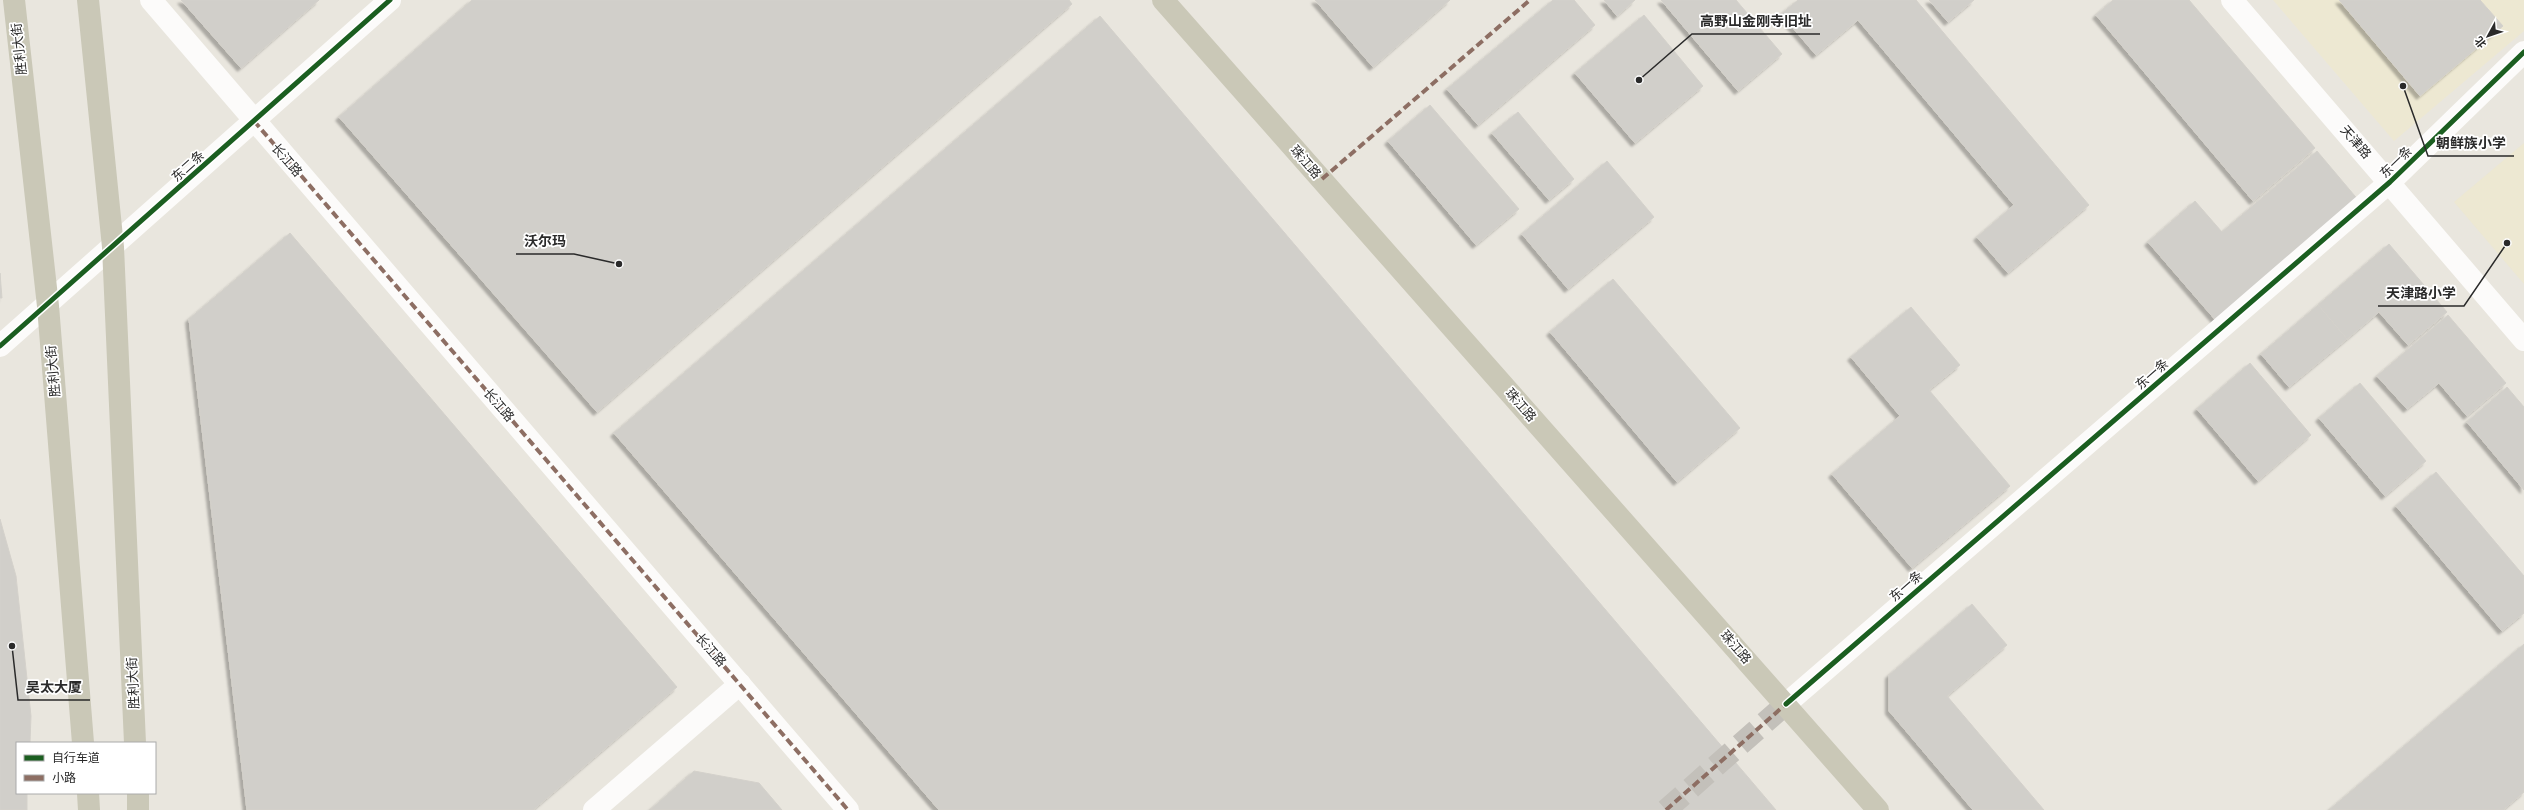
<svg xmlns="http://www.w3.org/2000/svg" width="2524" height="810" font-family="'Archivo Narrow','Noto Sans SC',sans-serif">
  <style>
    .education { fill: #ede8d2 }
    .building { fill: #d1cfca; stroke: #d4d1cb; filter: url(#shadow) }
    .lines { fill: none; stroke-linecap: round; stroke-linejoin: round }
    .minor-tunnel { stroke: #c3c0ba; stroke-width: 22; stroke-dasharray: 22 11; stroke-linecap: butt }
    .minor { stroke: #fcfbfa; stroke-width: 22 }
    .major { stroke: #cac8b7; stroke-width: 22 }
    .quiet { stroke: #8d6e63; stroke-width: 4; stroke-dasharray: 8 4; stroke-linecap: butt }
    .cycleway-casing { stroke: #fff; stroke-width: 8 }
    .cycleway { stroke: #1b5e20; stroke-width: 5 }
    .labels { text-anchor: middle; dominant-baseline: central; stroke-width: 3.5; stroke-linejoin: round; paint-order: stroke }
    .street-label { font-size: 13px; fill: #2a2a2a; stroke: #fff }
    .leader { fill: none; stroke: #2a2a2a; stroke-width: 1.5 }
    .callout-dot { fill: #2a2a2a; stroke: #fff; stroke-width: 1.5 }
    .callout-label { font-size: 14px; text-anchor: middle; font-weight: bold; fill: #2a2a2a; stroke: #fff; stroke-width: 3.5; stroke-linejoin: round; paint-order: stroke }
  </style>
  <defs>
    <filter id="shadow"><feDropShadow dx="-3.5" dy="3.5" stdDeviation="1" flood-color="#0004"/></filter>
  </defs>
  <rect width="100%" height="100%" fill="#e9e6de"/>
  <g class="education">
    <path d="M2273,0H2524V31L2394,141Z"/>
    <path d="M2524,143V284L2454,202Z"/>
  </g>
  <g class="building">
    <path d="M181,0H319L241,68Z"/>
    <path d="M472,0H1069L1072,4L597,412L339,117Z"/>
    <path d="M1315,0H1450L1373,67Z"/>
    <path d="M1553,0H1574L1595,25L1478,125L1447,89Z"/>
    <path d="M1604,0H1635L1617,16Z"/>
    <path d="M1661,0H1736L1782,54L1738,91Z"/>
    <path d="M1798,0H1916L2089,205L2008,273L1977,237L2014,205L1858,20L1816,55L1781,14Z"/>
    <path d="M1929,0H1974L1948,22Z"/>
    <path d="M2113,0H2189L2315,148L2253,201L2096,15Z"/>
    <path d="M2339,0H2480L2503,26L2420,96Z"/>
    <path d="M1644,15L1703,86L1635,143L1575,73Z"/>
    <path d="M1100,16L1776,810H939L614,433Z"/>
    <path d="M1430,105L1519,209L1476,245L1388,141Z"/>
    <path d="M1518,112L1574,179L1549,200L1492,133Z"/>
    <path d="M2317,151L2360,202L2218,323L2148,242L2195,201L2222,232Z"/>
    <path d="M1607,161L1654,217L1568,289L1522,234Z"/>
    <path d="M290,233L677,687L533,810H247L189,319Z"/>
    <path d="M2389,244L2447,312L2408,345L2379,312L2347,339L2318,305Z"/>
    <path d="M0,273L2,298H0Z"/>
    <path d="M1613,279L1740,428L1677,482L1550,332Z"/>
    <path d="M2318,305L2347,339L2289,387L2261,354Z"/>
    <path d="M1911,307L1960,365L1929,390L2010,486L1912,568L1832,474L1900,416L1851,357Z"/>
    <path d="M2448,315L2506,383L2467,416L2439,383L2407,409L2377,376Z"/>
    <path d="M2250,363L2311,435L2258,481L2197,409Z"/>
    <path d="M2360,383L2426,461L2385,496L2319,418Z"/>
    <path d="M2507,387L2524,407V490L2467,422Z"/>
    <path d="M2436,472L2524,576V613L2502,631L2396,506Z"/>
    <path d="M0,519L16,576L31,716L30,743H17V793H27V810H0Z"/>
    <path d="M1972,604L2007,645L1947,696L2044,810H1973L1889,711V675Z"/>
    <path d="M2524,644V792L2503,810H2329Z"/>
    <path d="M694,771L759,783L782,810H650Z"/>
  </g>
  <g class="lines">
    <path class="minor-tunnel" d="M1666,810L1786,704"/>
    <g class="minor">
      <path d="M151,0L848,810"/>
      <path d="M2232,0L2524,340"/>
      <path d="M0,346L390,0"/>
      <path d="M1786,704L2390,182L2524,52"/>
      <path d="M594,810L740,684"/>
    </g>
    <g class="major">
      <path d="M14,0L48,306L83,743"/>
      <path d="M88,0L113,247L135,743"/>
      <path d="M1163,0L1878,810"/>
      <path d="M88,793L89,810"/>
      <path d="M138,793V810"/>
    </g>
    <g class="quiet">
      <path d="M254,121L848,810"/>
      <path d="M1322,179L1530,0"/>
      <path d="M1666,810L1786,704"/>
    </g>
    <defs>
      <g id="cycleway">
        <path d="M0,346L390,0"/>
        <path d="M1786,704L2390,182L2524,52"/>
      </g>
    </defs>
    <use href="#cycleway" class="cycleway-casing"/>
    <use href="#cycleway" class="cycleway"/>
  </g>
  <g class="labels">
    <g class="street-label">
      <text transform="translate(19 49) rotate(-96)">胜利大街</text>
      <text transform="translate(2356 142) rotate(49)">天津路</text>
      <text transform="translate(287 160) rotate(49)">长江路</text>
      <text transform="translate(1306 162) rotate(49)">珠江路</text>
      <text transform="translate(2396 162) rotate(-44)">东一条</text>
      <text transform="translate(188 166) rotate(-42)">东二条</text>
      <text transform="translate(53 371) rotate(-95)">胜利大街</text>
      <text transform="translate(2152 374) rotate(-41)">东一条</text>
      <text transform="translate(499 405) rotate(49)">长江路</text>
      <text transform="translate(1521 405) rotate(49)">珠江路</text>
      <text transform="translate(1906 586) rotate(-41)">东一条</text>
      <text transform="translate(1736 647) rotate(49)">珠江路</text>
      <text transform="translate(711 650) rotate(49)">长江路</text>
      <text transform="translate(133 683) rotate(-93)">胜利大街</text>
    </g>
  </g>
  <path class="leader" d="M1639 80L1692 34H1820M2403 86L2428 156H2514M619 264L574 254H516M2507 243L2464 306H2378M12 646L18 700H90"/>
  <g class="callout-dot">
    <circle cx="1639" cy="80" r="4"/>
    <circle cx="2403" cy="86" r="4"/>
    <circle cx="619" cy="264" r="4"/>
    <circle cx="2507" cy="243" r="4"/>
    <circle cx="12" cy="646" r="4"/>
  </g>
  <g class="callout-label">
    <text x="1756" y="26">高野山金刚寺旧址</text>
    <text x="2471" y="148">朝鲜族小学</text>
    <text x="545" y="246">沃尔玛</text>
    <text x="2421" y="298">天津路小学</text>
    <text x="54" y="692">吴太大厦</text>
  </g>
  <rect x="16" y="742" width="140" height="52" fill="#ffffff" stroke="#aaaaaa"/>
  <rect x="24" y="755" width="20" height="6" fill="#1b5e20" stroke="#aaaaaa"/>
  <text x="52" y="762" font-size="12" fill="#2a2a2a">自行车道</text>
  <rect x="24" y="775" width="20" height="6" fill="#8d6e63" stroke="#aaaaaa"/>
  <text x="52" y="782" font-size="12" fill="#2a2a2a">小路</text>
  <g transform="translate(2488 36) rotate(230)" stroke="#ffffff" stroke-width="3" paint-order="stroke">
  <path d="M0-3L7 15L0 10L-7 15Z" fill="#2a2a2a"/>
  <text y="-6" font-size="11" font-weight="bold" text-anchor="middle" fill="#2a2a2a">北</text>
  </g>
</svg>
